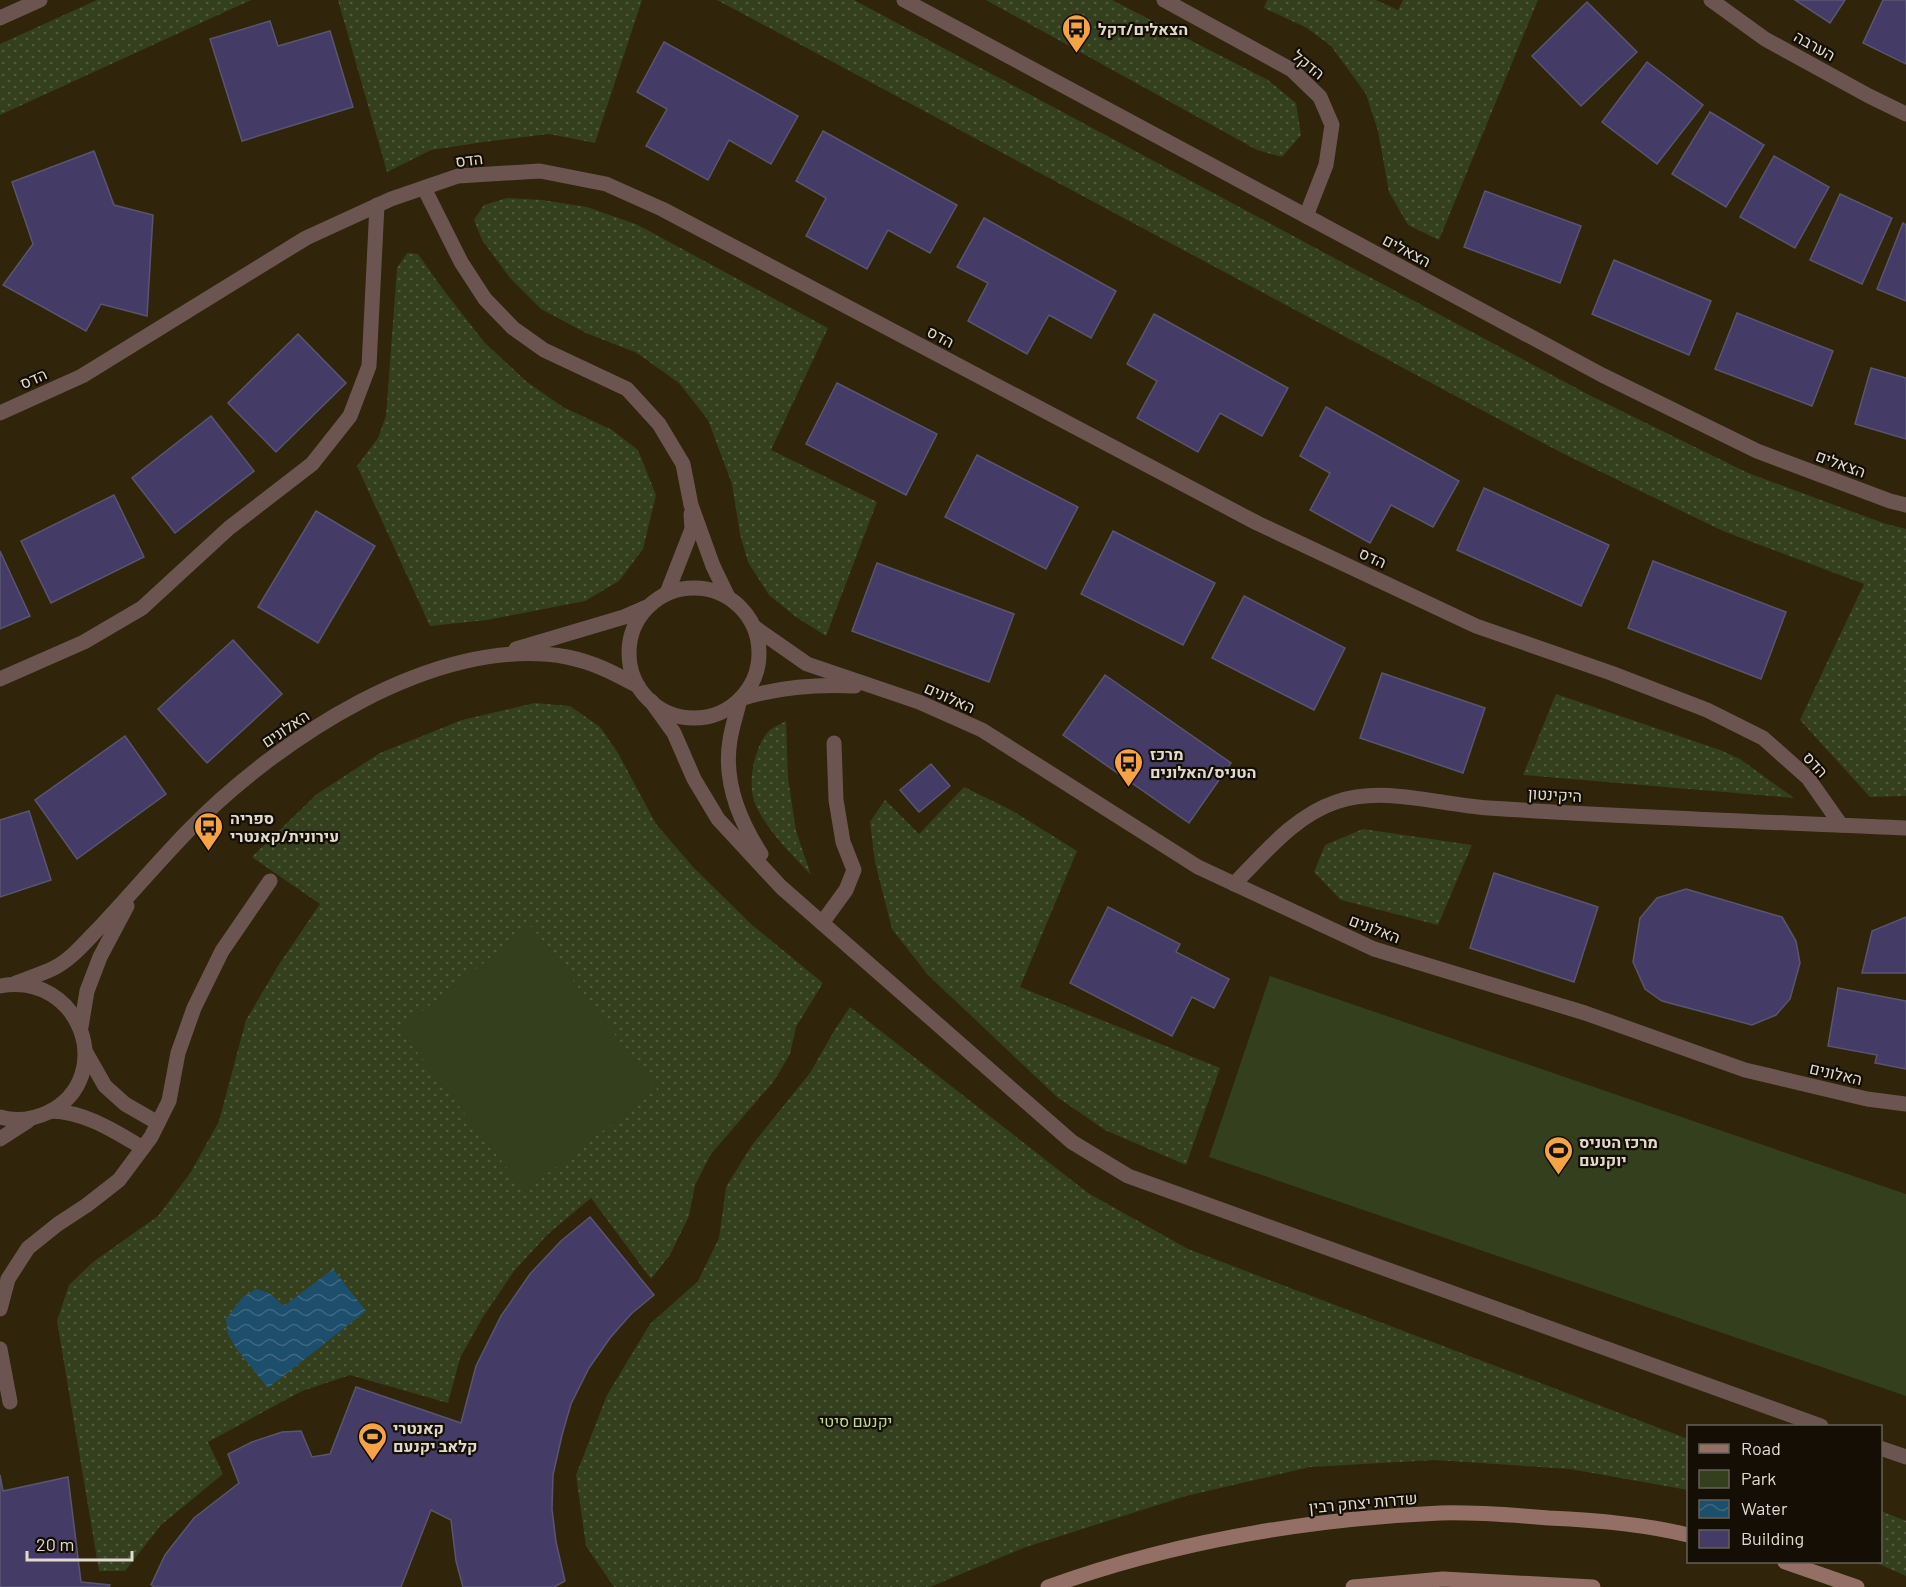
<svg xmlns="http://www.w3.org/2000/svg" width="1906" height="1587" font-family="Barlow,Heebo,sans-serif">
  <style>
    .green { fill: url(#green-dots) }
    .pitch { fill: #343f1e }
    .water { fill: url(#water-waves) }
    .building { fill: #443c67; stroke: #59556f; stroke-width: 1.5 }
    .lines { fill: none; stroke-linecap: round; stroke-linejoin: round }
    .service { stroke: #6c5550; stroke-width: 15 }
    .minor { stroke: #6c5550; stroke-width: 15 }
    .tertiary { stroke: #6c5550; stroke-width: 15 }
    .secondary { stroke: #946f66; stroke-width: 15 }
    .labels { text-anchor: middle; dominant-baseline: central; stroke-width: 4.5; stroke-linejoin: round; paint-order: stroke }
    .poi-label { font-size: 16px; font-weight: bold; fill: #e2dacc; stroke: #140e05; text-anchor: start }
    .street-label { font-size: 16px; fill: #e2dacc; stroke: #140e05 }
    .park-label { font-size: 16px; fill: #beda90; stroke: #140e05 }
  </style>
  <defs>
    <pattern id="green-dots" width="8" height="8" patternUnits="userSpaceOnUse" patternTransform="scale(1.5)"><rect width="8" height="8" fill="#343f1e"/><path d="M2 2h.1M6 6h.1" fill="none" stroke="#515a3e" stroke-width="1.8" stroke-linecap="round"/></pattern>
    <pattern id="water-waves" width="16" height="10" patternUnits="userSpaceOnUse" patternTransform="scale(1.5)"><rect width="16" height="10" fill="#1d4e6c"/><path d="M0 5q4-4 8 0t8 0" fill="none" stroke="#3e6780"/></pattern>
  </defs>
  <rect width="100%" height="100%" fill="#30240b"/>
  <g class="green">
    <path d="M97,0H251L0,115V44Z"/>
    <path d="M338,0H642L595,143L549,134L484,142L431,150L387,172Z"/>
    <path d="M717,0H854L1591,396L1748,473L1883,523L1906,529V796L1870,797L1800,720L1864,584L1723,531L1562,453Z"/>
    <path d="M986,0H1112L1268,80L1296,103L1301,135L1282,157L1257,150Z"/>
    <path d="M1267,0H1376L1398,10L1403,0H1538L1439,240L1408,225L1389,192L1378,131L1366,94L1331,46L1307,28L1264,8Z"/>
    <path d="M507,198L542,200L587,207L638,225L828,328L771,450L877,502L826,636L796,617L769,595L748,562L740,534L732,484L708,420L679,383L637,353L586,333L541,309L510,278L482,240L474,220L484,205Z"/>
    <path d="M407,253L418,254L439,284L484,342L527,382L563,407L612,430L638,450L656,495L643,549L619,581L585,601L487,620L430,626L357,466L378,438L386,416L397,268Z"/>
    <path d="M1556,694L1720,750L1740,759L1794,798L1523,775Z"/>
    <path d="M535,703L570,706L600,727L618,753L656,824L694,868L751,924L823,983L796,1027L790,1054L774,1081L711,1154L695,1185L689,1216L670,1255L651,1279L591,1198L548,1234L514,1271L483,1317L460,1358L448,1403L350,1375L302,1391L208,1442L223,1474L161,1525L125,1571H99L57,1321L69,1285L93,1262L158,1216L191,1172L219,1121L246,1020L278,966L320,904L252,857L317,794L380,753L462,720Z"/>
    <path d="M786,721L788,778L796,831L811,875C792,854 768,832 756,806C746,786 754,746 769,731C773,727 781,724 786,721Z"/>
    <path d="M964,787L1011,810L1077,851L1020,987L1220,1068L1186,1165L1105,1130L1057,1097L928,975L892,929L875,862L870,822L885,800L919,834Z"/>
    <path d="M1363,829L1472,845L1438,925L1341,900L1314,872L1325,845Z"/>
    <path d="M850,1007L1088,1193L1188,1249L1688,1439V1490L1570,1469L1435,1460L1310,1467L1186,1496L1026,1547L930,1587H614L586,1546L576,1475L607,1395L650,1324L698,1281L719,1238L726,1187L752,1145L810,1073L834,1031Z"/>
    <path d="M1881,1511L1906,1521V1576L1874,1562H1880Z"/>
  </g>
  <g class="pitch">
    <path d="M531,926L657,1089L525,1191L399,1029Z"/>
    <path d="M1270,976L1906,1194V1396L1209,1157Z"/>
  </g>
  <path class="water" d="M333,1269L366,1311L268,1388L236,1348L228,1334L226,1319L243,1297L256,1289L269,1293L284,1306Z"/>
  <g class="building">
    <path d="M1795,0H1845L1830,23Z"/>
    <path d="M1883,0H1906V64L1863,43Z"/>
    <path d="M1587,2L1637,52L1581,106L1532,56Z"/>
    <path d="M270,21L278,46L330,31L353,107L242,141L210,39Z"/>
    <path d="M664,42L798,116L771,164L729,140L708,180L646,146L667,109L637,92Z"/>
    <path d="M1647,62L1703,105L1657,164L1602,122Z"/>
    <path d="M1710,112L1764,145L1726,207L1672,174Z"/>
    <path d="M823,131L957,205L930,253L888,230L867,269L806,236L826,198L796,181Z"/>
    <path d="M94,151L114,205L153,215L147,316L101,304L86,331L3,285L33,244L12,182Z"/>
    <path d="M1774,156L1829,187L1795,248L1740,217Z"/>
    <path d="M1485,191L1581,226L1560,283L1464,247Z"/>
    <path d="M1840,194L1892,218L1862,284L1810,260Z"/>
    <path d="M984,218L1116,291L1091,338L1049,315L1027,354L968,321L988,283L957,267Z"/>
    <path d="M1903,223L1906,225V301L1877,289Z"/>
    <path d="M1614,260L1711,301L1689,355L1592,314Z"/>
    <path d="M1737,313L1833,351L1812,406L1715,369Z"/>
    <path d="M1154,314L1288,388L1262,436L1220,413L1198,452L1137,418L1157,381L1127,364Z"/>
    <path d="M298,334L346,383L276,452L228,403Z"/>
    <path d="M1871,368L1906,378V439L1855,424Z"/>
    <path d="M837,383L937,434L906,495L806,444Z"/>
    <path d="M1326,407L1459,481L1433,527L1391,505L1370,543L1310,510L1330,473L1300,456Z"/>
    <path d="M211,416L254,471L175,533L132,478Z"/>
    <path d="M977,455L1078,507L1046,569L945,517Z"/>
    <path d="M1484,488L1609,545L1581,606L1457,550Z"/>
    <path d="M114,495L144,557L51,603L21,541Z"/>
    <path d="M316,511L375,546L318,643L258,607Z"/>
    <path d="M1113,531L1215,583L1183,645L1081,594Z"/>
    <path d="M0,551L30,616L0,629Z"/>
    <path d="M1653,561L1786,612L1761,679L1628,628Z"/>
    <path d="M877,563L1014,614L989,682L852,631Z"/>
    <path d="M1244,596L1345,648L1314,710L1212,658Z"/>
    <path d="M233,640L282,694L207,763L158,709Z"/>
    <path d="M1382,673L1485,708L1463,773L1360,738Z"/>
    <path d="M1105,675L1231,763L1189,823L1063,735Z"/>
    <path d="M125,736L166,794L77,859L35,800Z"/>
    <path d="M931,764L950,786L919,812L900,790Z"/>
    <path d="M29,811L51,880L0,897V820Z"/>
    <path d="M1494,873L1598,907L1574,982L1470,948Z"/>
    <path d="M1686,889L1782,917L1796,941L1800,963L1790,999L1776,1015L1752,1025L1662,1001L1645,989L1633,962L1640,918L1657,898Z"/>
    <path d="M1108,907L1180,944L1176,952L1229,979L1214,1008L1192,997L1172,1036L1070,983Z"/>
    <path d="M1906,917V973H1862L1872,931Z"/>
    <path d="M1838,988L1906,1001V1069L1875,1063L1877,1055L1828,1046Z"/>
    <path d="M590,1217L654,1295L631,1314L610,1338L589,1368L571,1404L562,1435L553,1475L552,1509L556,1542L565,1581L554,1587H463L456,1561L451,1520L431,1510L401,1587H155L151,1585L165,1555L194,1518L239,1483L228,1454L252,1442L282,1432L301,1431L312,1457L330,1454L356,1387L461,1423L476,1366L501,1316L530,1274L561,1241Z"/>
    <path d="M0,1475L3,1491L68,1477L81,1582L110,1585L109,1587H0Z"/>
  </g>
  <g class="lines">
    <g class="service">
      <path d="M0,679L84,642L142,608L229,528L312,464L350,416L369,366L377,205"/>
      <path d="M740,699C737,713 732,726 730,740C723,781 739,820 761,854"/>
      <path d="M651,701L674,733L694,779L718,819L781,887L1072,1142L1128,1176L1821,1426"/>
      <path d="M822,923L846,890L854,870L843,842L836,800L834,743"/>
      <path d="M85,1051L105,1086L125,1104L158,1123"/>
      <path d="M51,1111C86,1112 114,1131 143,1148"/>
      <path d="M0,1309L8,1279L28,1248L58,1224L87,1205L119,1180L151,1137L169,1101L178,1053L194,1008L222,951L270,881"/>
      <path d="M0,1349L10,1402"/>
      <path d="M1880,1448L1906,1457"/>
    </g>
    <g class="minor">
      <path d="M1164,0L1292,70L1320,97L1332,125L1326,165L1306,216"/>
      <path d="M1711,0L1765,39L1869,96L1906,114"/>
      <path d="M424,188L461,262L485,299L513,328L544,350L627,389L659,424L683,464L691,505L713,566L728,597"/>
      <path d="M0,413L82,376L306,238L391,199L458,176L540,171L606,184L662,209L1257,523L1476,626L1611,673L1707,710L1763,738L1808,778L1841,825"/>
      <circle cx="694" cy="653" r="65"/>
      <path d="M667,593L692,529L691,514"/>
      <path d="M754,627L807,664L919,702L982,730L1198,867L1374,949L1585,1013L1745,1070L1867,1099L1906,1104"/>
      <path d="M516,649L624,617L647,607"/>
      <path d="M740,699C778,687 815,684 855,686"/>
      <path d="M1234,884C1264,854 1294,816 1336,802C1384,785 1439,805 1489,808C1628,817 1767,822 1906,828"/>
      <path d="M16,983C28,978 42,974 54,968C72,959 87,940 101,926C130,895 158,862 187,832C274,742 435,633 567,657C593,662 614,673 638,686"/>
      <path d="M0,986C80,971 118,1076 49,1112C32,1120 17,1122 0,1117"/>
      <path d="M81,1027L87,991L100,957L127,906"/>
      <path d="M0,1139L28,1121"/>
    </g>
    <g class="tertiary">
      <path d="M904,0L1602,375L1757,451L1890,501L1906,505"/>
      <path d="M0,18L40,0"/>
    </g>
    <g class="secondary">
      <path d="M1785,1562L1857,1587"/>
      <path d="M1048,1587C1173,1542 1307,1519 1440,1513C1476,1512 1513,1515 1549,1518C1595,1520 1644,1524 1688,1535"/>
      <path d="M1353,1587L1443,1579L1593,1587"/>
    </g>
  </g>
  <defs>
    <symbol id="bus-pin" viewBox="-11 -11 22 30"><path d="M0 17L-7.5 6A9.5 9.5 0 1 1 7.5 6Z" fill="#f5a345" stroke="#140e05"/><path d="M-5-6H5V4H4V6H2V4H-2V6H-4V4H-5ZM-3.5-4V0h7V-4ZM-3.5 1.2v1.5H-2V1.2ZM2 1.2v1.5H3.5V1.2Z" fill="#111"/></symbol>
    <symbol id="stadium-pin" viewBox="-11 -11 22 30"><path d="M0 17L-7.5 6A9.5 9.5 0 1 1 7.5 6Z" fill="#f5a345" stroke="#140e05"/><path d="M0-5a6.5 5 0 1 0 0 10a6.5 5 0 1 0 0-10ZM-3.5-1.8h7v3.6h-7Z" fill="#111"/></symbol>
  </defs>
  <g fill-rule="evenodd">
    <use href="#bus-pin" x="1060" y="12" width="33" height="45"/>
    <use href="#bus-pin" x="1112" y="746" width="33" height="45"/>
    <use href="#bus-pin" x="192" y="810" width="33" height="45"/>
    <use href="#stadium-pin" x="1542" y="1134" width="33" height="45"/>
    <use href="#stadium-pin" x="356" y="1420" width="33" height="45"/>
  </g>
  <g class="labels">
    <g class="poi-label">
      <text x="1098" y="28">הצאלים/דקל</text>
      <text x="1150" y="753">מרכז<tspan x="1150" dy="18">הטניס/האלונים</tspan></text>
      <text x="230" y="817">ספריה<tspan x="230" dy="18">עירונית/קאנטרי</tspan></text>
      <text x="1579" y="1141">מרכז הטניס<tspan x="1579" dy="18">יוקנעם</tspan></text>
      <text x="393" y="1427">קאנטרי<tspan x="393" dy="18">קלאב יקנעם</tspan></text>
    </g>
    <g class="street-label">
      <text transform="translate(1815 45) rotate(29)">הערבה</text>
      <text transform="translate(1309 64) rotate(39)">הדקל</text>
      <text transform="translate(469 159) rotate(-7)">הדס</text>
      <text transform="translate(1407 250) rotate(28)">הצאלים</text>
      <text transform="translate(941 336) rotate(28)">הדס</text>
      <text transform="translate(33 378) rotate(-24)">הדס</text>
      <text transform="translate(1841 463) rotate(20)">הצאלים</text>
      <text transform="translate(1373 557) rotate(25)">הדס</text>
      <text transform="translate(950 697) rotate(24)">האלונים</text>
      <text transform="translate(285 728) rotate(-34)">האלונים</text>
      <text transform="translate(1816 764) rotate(47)">הדס</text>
      <text transform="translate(1555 794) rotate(3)">היקינטון</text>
      <text transform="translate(1375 928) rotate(21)">האלונים</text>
      <text transform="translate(1836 1073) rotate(13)">האלונים</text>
      <text transform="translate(1363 1502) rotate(-5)">שדרות יצחק רבין</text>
    </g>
    <g class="park-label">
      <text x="856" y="1420">יקנעם סיטי</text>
    </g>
  </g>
  <rect x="1687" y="1425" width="195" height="138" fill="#140e05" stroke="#666055" stroke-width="1.5"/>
  <rect x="1699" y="1444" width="30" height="9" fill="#946f66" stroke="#666055" stroke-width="1.5"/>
  <text x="1741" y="1455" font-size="18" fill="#e2dacc">Road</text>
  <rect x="1699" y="1470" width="30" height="18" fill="#343f1e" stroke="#666055" stroke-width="1.5"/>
  <text x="1741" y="1485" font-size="18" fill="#e2dacc">Park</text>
  <rect x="1699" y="1500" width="30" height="18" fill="url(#water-waves)" stroke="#666055" stroke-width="1.5"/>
  <text x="1741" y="1515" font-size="18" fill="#e2dacc">Water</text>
  <rect x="1699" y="1530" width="30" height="18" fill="#443c67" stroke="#666055" stroke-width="1.5"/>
  <text x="1741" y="1545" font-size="18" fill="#e2dacc">Building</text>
  <path d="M27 1551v9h105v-9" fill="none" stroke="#e2dacc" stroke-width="3"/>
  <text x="36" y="1551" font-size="18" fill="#e2dacc" stroke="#140e05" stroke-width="4.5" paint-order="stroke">20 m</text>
</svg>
